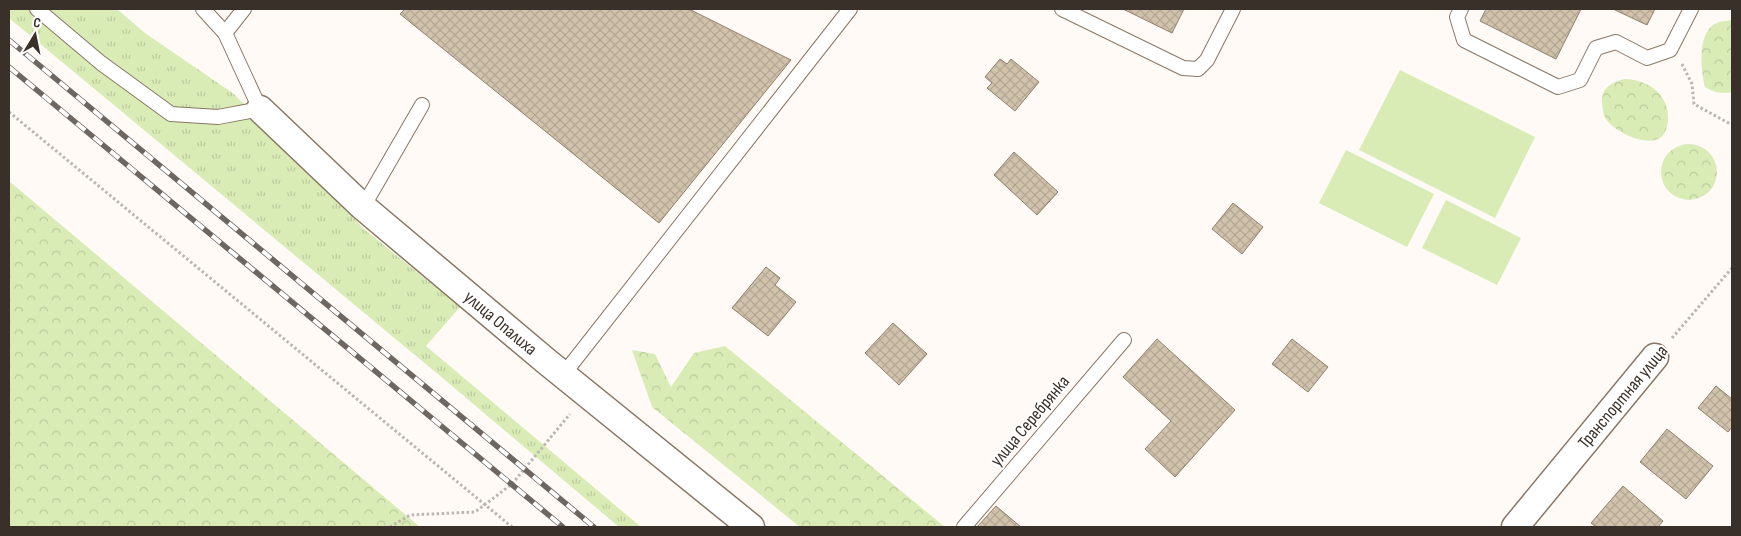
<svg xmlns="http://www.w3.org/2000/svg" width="1741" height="536" font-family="'Sofia Sans Condensed',sans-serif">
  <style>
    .grass { fill: url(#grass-tufts) }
    .forest { fill: url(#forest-crowns) }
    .pitch { fill: #d9ecb6 }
    .building { fill: url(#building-cross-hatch); stroke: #8f816c }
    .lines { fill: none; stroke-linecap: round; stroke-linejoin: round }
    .lane-casing { stroke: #897765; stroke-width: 16 }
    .street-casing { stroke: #897765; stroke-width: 29 }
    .path { stroke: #bcb6b0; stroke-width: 3; stroke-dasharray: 2.5 2.5; stroke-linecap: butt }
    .lane { stroke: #fff; stroke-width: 14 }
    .street { stroke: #fff; stroke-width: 26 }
    .rail-casing { stroke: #6e6660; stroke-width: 5.5 }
    .rail { stroke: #fff; stroke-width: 4; stroke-dasharray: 11; stroke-linecap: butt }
    .labels { text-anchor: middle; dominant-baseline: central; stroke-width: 4; stroke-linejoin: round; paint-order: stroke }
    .street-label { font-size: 18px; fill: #393129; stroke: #fff }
  </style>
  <defs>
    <pattern id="grass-tufts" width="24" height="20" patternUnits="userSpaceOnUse" patternTransform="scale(1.25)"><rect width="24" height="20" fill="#d9ecb6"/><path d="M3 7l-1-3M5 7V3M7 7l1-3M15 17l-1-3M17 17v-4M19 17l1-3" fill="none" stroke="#bbcb9c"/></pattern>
    <pattern id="forest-crowns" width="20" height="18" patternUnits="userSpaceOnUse" patternTransform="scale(1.25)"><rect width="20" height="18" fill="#d9ecb6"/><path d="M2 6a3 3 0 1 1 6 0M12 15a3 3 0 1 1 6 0" fill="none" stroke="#bbcb9c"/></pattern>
    <pattern id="building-cross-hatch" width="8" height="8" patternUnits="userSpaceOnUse" patternTransform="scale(1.25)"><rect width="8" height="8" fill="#d1c2ac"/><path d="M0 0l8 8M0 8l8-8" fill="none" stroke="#b4a794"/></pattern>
  </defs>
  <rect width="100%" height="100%" fill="#fffaf6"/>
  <path class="grass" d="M9,9H117L145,33L234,94L364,229L460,307L426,346L641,527H619L445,380L9,18Z"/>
  <g class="forest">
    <path d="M1732,20V92C1721,94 1715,93 1705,87C1701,71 1697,37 1713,25C1718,21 1726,21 1732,20Z"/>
    <path d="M1625,79C1649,80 1670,95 1668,121C1667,128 1665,134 1660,138C1645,147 1615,132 1606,119C1603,115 1603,108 1602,104C1601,88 1611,82 1625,79Z"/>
    <circle cx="1689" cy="172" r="28"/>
    <path d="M9,181L420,527H9Z"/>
    <path d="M725,346L945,527H800L652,407L632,350L655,354L671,387L694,353Z"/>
  </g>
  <g class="pitch">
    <path d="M1400,70L1535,137L1495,218L1359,150Z"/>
    <path d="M1346,150L1434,194L1407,247L1319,203Z"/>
    <path d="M1446,200L1521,238L1497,285L1422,248Z"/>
  </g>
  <g class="building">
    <path d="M405,9H689L791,60L659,223L400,14Z"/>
    <path d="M1123,9H1184L1172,33Z"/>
    <path d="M1486,9H1581L1556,59L1480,21Z"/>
    <path d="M1613,9H1655L1647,25Z"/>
    <path d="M1000,59L1007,64L1011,59L1039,82L1015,111L987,88L992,83L985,77Z"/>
    <path d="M1014,152L1058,192L1037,215L994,175Z"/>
    <path d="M1233,203L1263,227L1242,254L1212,229Z"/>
    <path d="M766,267L780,278L775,285L796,302L768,336L732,308Z"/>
    <path d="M893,323L927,354L899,385L865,353Z"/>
    <path d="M1157,339L1235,410L1175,477L1145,449L1171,421L1123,377Z"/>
    <path d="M1292,339L1328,367L1308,392L1272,364Z"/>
    <path d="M1716,386L1732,399V427L1728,432L1698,408Z"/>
    <path d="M1667,429L1713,466L1686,499L1640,462Z"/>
    <path d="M1623,486L1663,521L1658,527H1596L1591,523Z"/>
    <path d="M996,506L1021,527H977Z"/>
  </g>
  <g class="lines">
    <defs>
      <g id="lane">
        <path d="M37,9L101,63L171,114L218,117L260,109L225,33L203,9"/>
        <path d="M1062,9L1183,68L1198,69L1207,60L1233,9"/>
        <path d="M1461,9L1457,17L1464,40L1558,87L1580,80L1596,48L1616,42L1647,58L1670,50L1691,9"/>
        <path d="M225,33L244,9"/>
        <path d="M363,207L422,105"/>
        <path d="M563,375L850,9"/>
        <path d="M964,527L1124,340"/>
      </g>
      <g id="street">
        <path id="s1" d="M260,109L363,207L546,361L751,527"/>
        <path d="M1515,527L1655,357"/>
      </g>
    </defs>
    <use href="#lane" class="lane-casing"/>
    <use href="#street" class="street-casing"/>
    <g class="path">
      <path d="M1682,64L1692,84L1694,104L1732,125"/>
      <path d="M9,112L512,527"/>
      <path d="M1672,338L1732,268"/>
      <path d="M390,527L410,515L475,512L512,484L570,414"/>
    </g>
    <use href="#lane" class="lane"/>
    <use href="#street" class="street"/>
    <defs>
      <g id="rail">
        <path d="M9,40L594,527"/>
        <path d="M9,67L563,527"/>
      </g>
    </defs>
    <use href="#rail" class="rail-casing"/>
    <use href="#rail" class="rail"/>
  </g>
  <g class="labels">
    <g class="street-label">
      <text stroke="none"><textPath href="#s1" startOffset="322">улица Опалиха</textPath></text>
      <text transform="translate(1623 397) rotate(-50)">Транспортная улица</text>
      <text transform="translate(1030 421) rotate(-50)">улица Серебрянка</text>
    </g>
  </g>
  <rect width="1741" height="536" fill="none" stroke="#393129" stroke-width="20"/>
  <g transform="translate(35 35) rotate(10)" stroke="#ffffff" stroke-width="4" paint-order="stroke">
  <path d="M0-4L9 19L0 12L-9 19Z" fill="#393129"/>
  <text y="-8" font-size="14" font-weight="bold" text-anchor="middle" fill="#393129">С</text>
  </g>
</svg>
